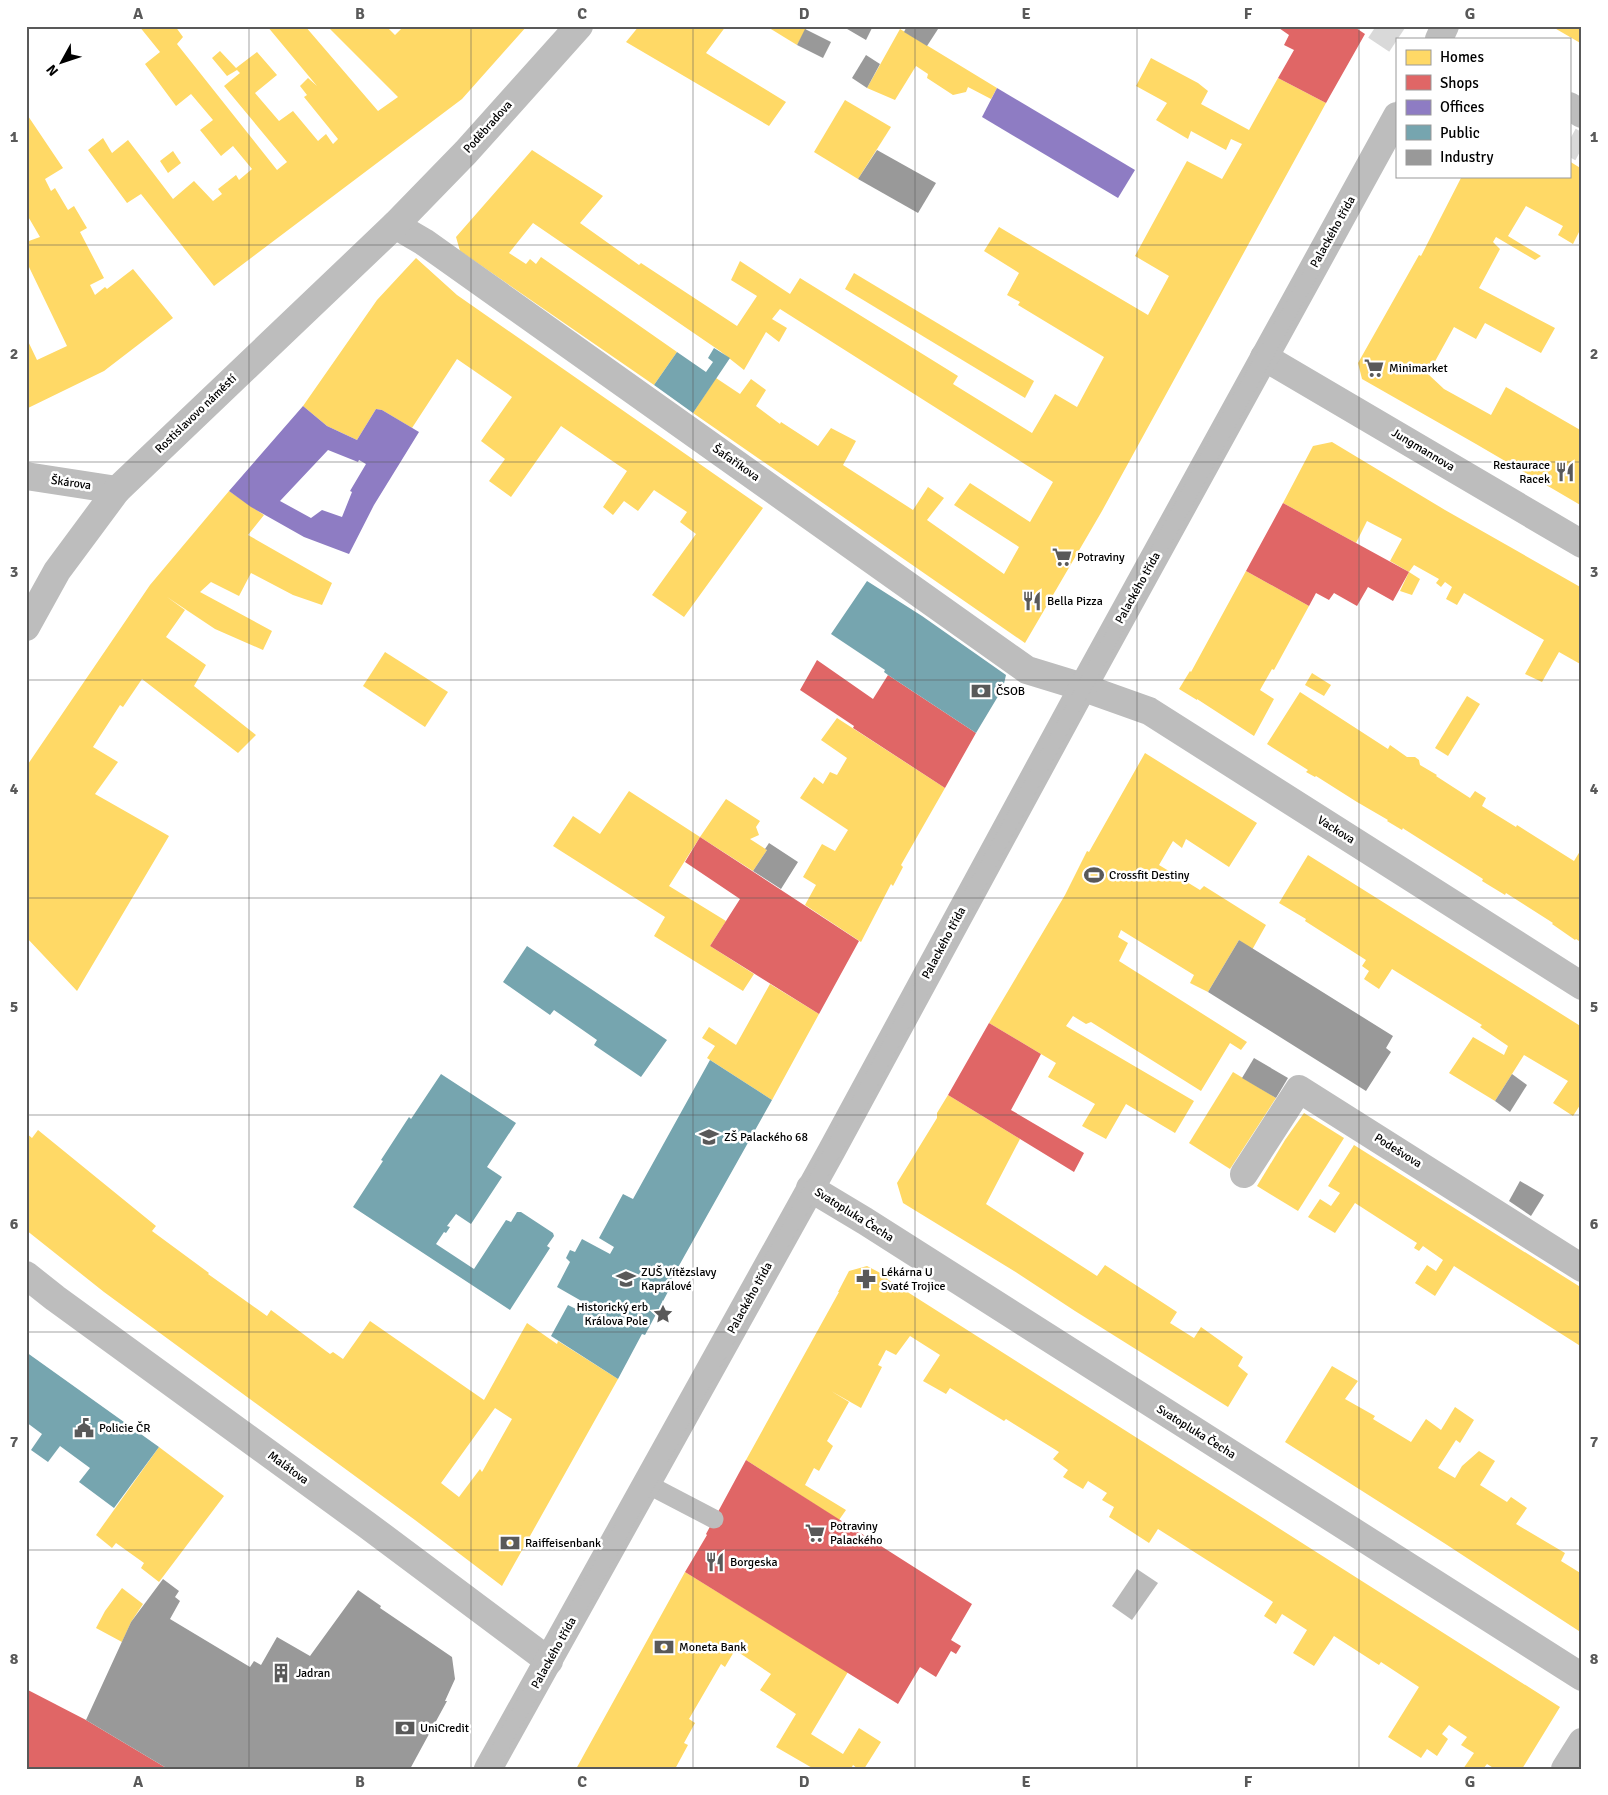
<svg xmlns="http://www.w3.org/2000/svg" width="1608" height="1795" font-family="Signika,sans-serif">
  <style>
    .water { fill: #bababa }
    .homes { fill: #ffd966; fill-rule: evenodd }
    .shops { fill: #e06666 }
    .offices { fill: #8e7cc3; fill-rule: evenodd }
    .public { fill: #76a5af }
    .industry { fill: #999 }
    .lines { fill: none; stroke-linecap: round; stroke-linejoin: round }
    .trunk-tunnel { stroke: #d9d9d9; stroke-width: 28; stroke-dasharray: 28 14; stroke-linecap: butt }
    .service { stroke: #bdbdbd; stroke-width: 19 }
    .minor { stroke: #bdbdbd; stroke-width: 28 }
    .tertiary { stroke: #bdbdbd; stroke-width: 28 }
    .tram { stroke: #bdbdbd; stroke-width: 1 }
    .grid { fill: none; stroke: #595959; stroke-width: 1; stroke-opacity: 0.55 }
    .labels { text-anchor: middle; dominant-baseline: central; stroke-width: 5; stroke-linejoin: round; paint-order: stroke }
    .street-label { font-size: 12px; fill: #000; stroke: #fff }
    .poi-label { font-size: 12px; fill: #000; stroke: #fff; text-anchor: start }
    .neatline { fill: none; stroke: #595959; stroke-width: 2 }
    .grid-label { font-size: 16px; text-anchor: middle; font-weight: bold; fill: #595959 }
  </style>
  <rect width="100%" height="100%" fill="#fff"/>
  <path class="water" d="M1137,1569L1158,1583L1132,1620L1112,1606Z"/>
  <g class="homes">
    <path d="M139,26H175L183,37L177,44L277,170L287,162L224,86L240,73L237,70L227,76L212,58L220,51L236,68L257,52L277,75L255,93L279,121L293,111L318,141L326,134L333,144L338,139L304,97L307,95L300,86L308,78L317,86L267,26H305L378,111L398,97L327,26H386L395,35L404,26H413L416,29L419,26H527L462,99L214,286L141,194L127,203L88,150L103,138L112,153L128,140L173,199L194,181L213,201L222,194L218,189L236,175L239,180L252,169L233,146L221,156L200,130L213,120L191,94L176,106L145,64L160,52Z"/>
    <path d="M639,26H726L706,53L786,102L769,126L626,42Z"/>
    <path d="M766,26H808L797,45Z"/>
    <path d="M1551,26H1582V44Z"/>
    <path d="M900,29L997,88L991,99L968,87L966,92L953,95L927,78L928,74L916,66L895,100L867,88Z"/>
    <path d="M1151,58L1198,83L1208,91L1201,104L1249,130L1278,78L1326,103L1102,511L1025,643L693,413L716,378L740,394L751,379L766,390L756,406L780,424L781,422L818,446L831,428L856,441L843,465L913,510L928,487L944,498L927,520L1004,574L1019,547L954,505L970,483L1030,522L1053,482L780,309L772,319L787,328L779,342L766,332L744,370L720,351L533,223L509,253L526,264L530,259L536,264L541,257L677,352L654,385L460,251L456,237L532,150L603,196L580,223L639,265L641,263L737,326L757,296L731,280L740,261L790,294L800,278L958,376L953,384L1032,433L1055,394L1077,407L1104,357L1018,305L1020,302L1007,295L1019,273L984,251L999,227L1148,315L1169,276L1135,256L1171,190L1187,161L1222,179L1242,144L1231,139L1226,150L1191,131L1188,139L1156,120L1167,103L1136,86Z"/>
    <path d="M845,100L891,127L858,179L814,152Z"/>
    <path d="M26,113L63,168L45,179L51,191L55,188L68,210L74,206L87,228L80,232L104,278L90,285L95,295L105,287L107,289L133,269L173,318L104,371L26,409V337L37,360L67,346L29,267L26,269V242L40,237L26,213Z"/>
    <path d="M173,151L181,163L168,173L160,161Z"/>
    <path d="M1569,161L1582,169V226L1573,244L1558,235L1563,226L1526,206L1508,236L1541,256L1535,260L1496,237L1493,242L1500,249L1479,288L1555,328L1541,353L1485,323L1476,339L1454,327L1428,374L1444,389L1491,415L1506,387L1582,431V506L1476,444L1362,379L1358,363L1419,255L1421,256L1462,176H1569Z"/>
    <path d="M416,258L457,295L763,508L684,617L652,595L696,534L680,522L687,512L654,490L638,511L624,501L613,515L603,507L627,471L561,426L511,497L489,481L505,459L481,441L512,397L457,359L412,428L382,410L376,409L357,440L327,426L303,406L377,300Z"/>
    <path d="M854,273L1034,381L1025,398L845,289Z"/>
    <path d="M1332,442L1445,510L1582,588V665L1559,652L1542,682L1525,674L1544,640L1464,593L1457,605L1446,599L1452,587L1445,582L1441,587L1436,583L1439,579L1414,565L1409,572L1420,579L1412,595L1400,591L1409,572L1390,561L1402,539L1367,521L1356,543L1283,503L1313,446Z"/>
    <path d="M229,491L264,515L248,535L332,583L322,605L293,595L251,573L239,596L211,582L200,592L272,631L263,650L215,629L167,597L185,610L166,637L206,665L194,686L256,735L238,753L142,679L123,707L120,705L93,747L118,762L95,794L169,836L77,991L26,937V767L150,585Z"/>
    <path d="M1246,571L1309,606L1274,670L1272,669L1260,690L1274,699L1254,736L1197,699V700L1179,689L1190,671L1191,672Z"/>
    <path d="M385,652L448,692L425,727L363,686Z"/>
    <path d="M1312,673L1331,685L1324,696L1305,685Z"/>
    <path d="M1300,692L1388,749L1390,745L1407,757H1415L1419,760L1420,765L1437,775L1436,776L1470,798L1475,791L1486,798L1482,806L1516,827L1517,825L1574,861L1582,848V943L1576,939L1575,940L1552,924L1553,923L1506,893L1505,895L1482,881L1483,879L1404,829L1403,828L1402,830L1387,821L1388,820L1357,802L1316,776L1315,777L1306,772L1308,770L1267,744Z"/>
    <path d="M1467,696L1480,704L1448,756L1435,748Z"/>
    <path d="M837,718L945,788L901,865L903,867L893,886L891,884L861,942L805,905L816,885L803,877L822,844L835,851L848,830L800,798L814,777L823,784L830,772L837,775L847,758L821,740Z"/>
    <path d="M1145,753L1257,823L1229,867L1186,839L1182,848L1173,841L1159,865L1200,890L1204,886L1266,925L1252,950L1239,940L1208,992L1190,983L1194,975L1121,930L1118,937L1128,943L1119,961L1247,1042L1241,1050L1230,1043L1201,1091L1091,1022L1086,1024L1073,1016L1066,1026L1194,1101L1175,1133L1126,1104L1106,1139L1082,1126L1095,1104L1048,1077L1056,1063L989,1023L1065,895L1087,851L1089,852Z"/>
    <path d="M629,791L700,837L726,799L760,821L756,827L759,835L750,839L767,850L753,871L700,837L669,886L726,921L710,946L754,974L743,991L654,936L665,917L553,846L573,816L600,834Z"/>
    <path d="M1308,855L1582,1027V1102L1573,1116L1553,1103L1568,1081L1524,1055L1495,1101L1449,1073L1473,1037L1504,1055L1508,1046L1480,1027L1482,1025L1392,969L1379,989L1364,979L1369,971L1362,966L1366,960L1305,921L1306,919L1279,903Z"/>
    <path d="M770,984L819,1014L772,1100L707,1058L715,1046L702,1038L709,1027L736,1045Z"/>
    <path d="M1233,1072L1276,1098L1230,1169L1189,1143Z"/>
    <path d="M948,1095L1020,1139L986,1204L1097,1276L1105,1265L1177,1312L1170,1323L1194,1338L1201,1327L1243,1357L1238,1366L1248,1374L1228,1407L1075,1311L1014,1271L903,1203L897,1183L937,1118V1113Z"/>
    <path d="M1304,1113L1344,1138L1298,1211L1257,1186L1285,1140Z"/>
    <path d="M38,1130L156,1226L152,1231L209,1273L208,1274L267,1316L271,1310L330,1354L333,1352L343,1359L370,1321L484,1400L527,1323L557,1344L558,1341L618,1379L502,1586L415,1520L104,1292L26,1230V1133L32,1138ZM495,1408L512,1419L482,1472L480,1469L459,1497L441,1483Z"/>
    <path d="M1354,1145L1582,1288V1347L1454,1266L1435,1296L1415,1283L1427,1265L1436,1271L1443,1260L1423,1246L1419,1251L1414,1248L1417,1243L1355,1203L1335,1233L1308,1217L1320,1199L1331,1206L1340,1193L1328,1186Z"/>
    <path d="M867,1266L888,1277L887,1279L1560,1707L1522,1769H1495L1487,1764L1483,1769H1463L1474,1753L1461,1745L1467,1737L1449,1725L1442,1734L1448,1739L1437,1756L1427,1749L1421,1758L1388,1737L1419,1687L1381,1662L1379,1665L1334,1636L1314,1666L1293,1653L1307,1630L1282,1614L1276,1624L1264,1616L1273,1602L1158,1529L1149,1543L1109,1517L1114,1507L1102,1500L1107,1493L1088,1481L1083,1489L1063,1477L1068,1470L1053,1459L1059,1452L1006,1419L1004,1421L950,1388L946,1394L923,1381L940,1355L910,1336L896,1355L886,1350L878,1365L882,1367L861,1408L831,1391L849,1402L827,1441L833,1446L819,1471L814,1468L805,1485L846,1510L839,1520L746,1460L839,1292H838L849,1271Z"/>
    <path d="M1332,1366L1358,1381L1345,1399L1375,1416L1373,1419L1411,1442L1426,1419L1441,1430L1455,1407L1474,1420L1460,1443L1456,1440L1438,1468L1455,1478L1462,1466L1479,1451L1495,1461L1480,1485L1507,1502L1511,1497L1527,1508L1516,1524L1565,1553L1561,1561L1582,1574V1633L1444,1543L1285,1442Z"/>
    <path d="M159,1447L224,1496L159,1582L141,1568L144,1563L116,1543L112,1548L96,1535Z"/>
    <path d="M685,1572L848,1672L811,1734L843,1754L859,1728L881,1742L864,1769H858L853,1765L851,1769H814L776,1747L796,1714L760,1690L771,1674L735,1650L725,1667L721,1664L689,1719L695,1723L684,1743L688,1745L675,1769H576Z"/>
    <path d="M122,1588L143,1604L131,1622L122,1642L96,1628L105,1611Z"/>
  </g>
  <g class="shops">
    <path d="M1276,26H1353L1365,34L1326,103L1278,78L1294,50L1284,45L1289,35Z"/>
    <path d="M1283,503L1409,572L1393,601L1368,587L1357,606L1334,593L1329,600L1316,593L1309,606L1246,571Z"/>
    <path d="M817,660L873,699L888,675L976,733L945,788L853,728L854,726L800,690Z"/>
    <path d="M700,837L859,941L819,1014L710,946L740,899L685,862Z"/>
    <path d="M989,1023L1041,1054L1011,1110L1084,1153L1074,1172L948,1095Z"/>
    <path d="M746,1460L972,1604L951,1640L961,1646L956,1654L951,1651L936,1677L920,1667L898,1704L685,1572L707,1535L706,1534Z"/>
    <path d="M26,1689L86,1720L168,1769H26Z"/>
  </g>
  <g class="offices">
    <path d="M997,88L1135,170L1118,198L982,117Z"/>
    <path d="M303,406L327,426L357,440L376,409L382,410L419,432L374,505L349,554L304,537L251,507L229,491ZM328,450L358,462L359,460L366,464L350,491L352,492L342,517L322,510L311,518L280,501Z"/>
  </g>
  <g class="public">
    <path d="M714,348L730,358L693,413L654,385L677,352L706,372L713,362L708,358Z"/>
    <path d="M867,581L922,616L1006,675L1003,688L976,733L888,675L884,672L885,670L831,634Z"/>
    <path d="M527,946L667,1040L641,1077L594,1045L597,1040L554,1010L550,1015L503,982Z"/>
    <path d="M710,1060L772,1100L667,1287L670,1288L645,1335L642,1334L618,1379L551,1336L568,1305L580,1311L585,1303L557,1287L570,1262L566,1258L570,1250L575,1252L582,1239L610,1254L614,1247L599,1238L623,1194L633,1199Z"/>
    <path d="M441,1074L516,1123L487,1167L502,1177L471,1224L456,1214L447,1226L450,1227L446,1233L444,1232L436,1244L474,1269L506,1220L511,1222L517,1212H521L553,1233L554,1236L547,1246L550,1248L510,1310L353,1207L383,1161L381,1160L409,1117L411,1119Z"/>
    <path d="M26,1352L159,1447L114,1508L79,1482L90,1468L60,1446L48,1462L31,1450L42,1434L26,1422Z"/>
  </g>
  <g class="industry">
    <path d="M842,26H873L866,40Z"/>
    <path d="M907,26H940L927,46L904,32Z"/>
    <path d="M805,29L831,42L823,58L797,45Z"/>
    <path d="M866,55L880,64L867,88L852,78Z"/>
    <path d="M877,150L936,183L918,213L858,179Z"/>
    <path d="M769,843L798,862L781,889L753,871L767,850L765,849Z"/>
    <path d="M1239,940L1393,1036L1386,1048L1391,1052L1366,1091L1208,992Z"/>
    <path d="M1254,1058L1288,1078L1276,1098L1242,1078Z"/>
    <path d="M1512,1074L1527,1085L1510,1112L1495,1101Z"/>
    <path d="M1520,1181L1544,1195L1531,1216L1509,1201Z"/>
    <path d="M163,1579L179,1591L175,1597L180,1601L170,1619L250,1667L254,1661L261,1665L277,1637L310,1656L358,1590L381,1606L380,1608L452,1657L455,1679L445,1701H447L410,1769H168L86,1720L131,1622Z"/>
  </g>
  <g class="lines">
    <g class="trunk-tunnel">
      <path d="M1376,26L1397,40"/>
      <path d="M1569,141L1582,148"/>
    </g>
    <path class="service" d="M647,1484L714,1519"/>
    <g class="minor">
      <path d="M1569,106L1582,114"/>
      <path d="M395,225L424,242L1027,670L1076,685L1149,711L1582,986"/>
      <path d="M1264,357L1582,544"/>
      <path d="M26,476L117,490"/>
      <path d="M26,627L57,571L117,490L395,225L466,152L579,26"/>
      <path d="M1244,1174L1299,1089L1582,1268"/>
      <path d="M810,1188L865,1221L1582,1677"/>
      <path d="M26,1275L55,1298L367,1525L549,1661"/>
      <path d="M1565,1769L1582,1742"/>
    </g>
    <g class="tertiary">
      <path d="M1439,39L1445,26"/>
      <path d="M488,1769L832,1150L1083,687L1397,116"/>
    </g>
    <g class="tram">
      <path d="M1430,39L1437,26"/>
      <path d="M1446,39L1453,26"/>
      <path d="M479,1769L805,1185L1131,586L1225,409L1291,294L1397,100"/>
      <path d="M497,1769L609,1570L710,1385L840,1155L1091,690L1397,131"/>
    </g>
  </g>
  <path class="grid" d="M249,26V1769M471,26V1769M693,26V1769M915,26V1769M1137,26V1769M1359,26V1769M26,245H1582M26,462H1582M26,680H1582M26,898H1582M26,1115H1582M26,1332H1582M26,1550H1582"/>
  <defs>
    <symbol id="supermarket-bare" viewBox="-9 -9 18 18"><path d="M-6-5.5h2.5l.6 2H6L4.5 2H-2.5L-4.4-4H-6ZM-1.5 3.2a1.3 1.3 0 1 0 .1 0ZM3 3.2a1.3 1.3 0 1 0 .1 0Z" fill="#595959" stroke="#fff" stroke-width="2.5" paint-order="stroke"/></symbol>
    <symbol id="restaurant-bare" viewBox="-9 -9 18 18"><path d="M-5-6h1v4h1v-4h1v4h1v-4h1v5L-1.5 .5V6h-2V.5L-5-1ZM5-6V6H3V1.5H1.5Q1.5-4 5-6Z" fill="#595959" stroke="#fff" stroke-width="2.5" paint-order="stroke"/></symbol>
    <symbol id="bank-bare" viewBox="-9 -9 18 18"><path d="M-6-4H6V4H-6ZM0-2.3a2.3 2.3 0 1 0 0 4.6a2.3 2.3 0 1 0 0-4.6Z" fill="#595959" stroke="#fff" stroke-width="2.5" paint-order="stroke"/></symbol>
    <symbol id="stadium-bare" viewBox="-9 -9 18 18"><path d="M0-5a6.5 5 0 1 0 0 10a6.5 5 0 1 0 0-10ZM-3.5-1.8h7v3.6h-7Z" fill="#595959" stroke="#fff" stroke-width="2.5" paint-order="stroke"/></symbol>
    <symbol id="school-bare" viewBox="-9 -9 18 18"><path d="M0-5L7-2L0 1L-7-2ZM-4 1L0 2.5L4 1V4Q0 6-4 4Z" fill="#595959" stroke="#fff" stroke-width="2.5" paint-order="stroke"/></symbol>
    <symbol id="pharmacy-bare" viewBox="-9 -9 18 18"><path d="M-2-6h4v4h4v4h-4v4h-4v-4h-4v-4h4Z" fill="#595959" stroke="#fff" stroke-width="2.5" paint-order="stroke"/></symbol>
    <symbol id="sight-bare" viewBox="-9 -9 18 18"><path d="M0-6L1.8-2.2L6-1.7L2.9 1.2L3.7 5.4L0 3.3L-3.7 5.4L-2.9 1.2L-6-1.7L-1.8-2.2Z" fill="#595959" stroke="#fff" stroke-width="2.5" paint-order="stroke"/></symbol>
    <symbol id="civic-bare" viewBox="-9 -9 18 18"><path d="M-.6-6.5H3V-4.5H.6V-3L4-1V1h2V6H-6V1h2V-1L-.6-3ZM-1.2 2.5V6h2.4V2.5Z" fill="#595959" stroke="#fff" stroke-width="2.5" paint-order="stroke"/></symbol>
    <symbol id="building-bare" viewBox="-9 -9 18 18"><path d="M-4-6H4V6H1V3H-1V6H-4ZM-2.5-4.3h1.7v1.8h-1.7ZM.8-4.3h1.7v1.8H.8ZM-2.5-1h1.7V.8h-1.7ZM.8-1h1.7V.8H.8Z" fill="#595959" stroke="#fff" stroke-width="2.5" paint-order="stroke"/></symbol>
  </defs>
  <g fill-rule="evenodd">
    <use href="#supermarket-bare" x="1360" y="354" width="28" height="28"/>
    <use href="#restaurant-bare" x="1551" y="458" width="28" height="28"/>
    <use href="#supermarket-bare" x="1048" y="543" width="28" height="28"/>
    <use href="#restaurant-bare" x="1018" y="587" width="28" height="28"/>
    <use href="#bank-bare" x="967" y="677" width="28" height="28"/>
    <use href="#stadium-bare" x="1080" y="861" width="28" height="28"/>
    <use href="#school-bare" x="695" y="1123" width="28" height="28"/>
    <use href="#school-bare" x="612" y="1265" width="28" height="28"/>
    <use href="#pharmacy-bare" x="852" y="1265" width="28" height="28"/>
    <use href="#sight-bare" x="649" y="1300" width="28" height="28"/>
    <use href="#civic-bare" x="70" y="1414" width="28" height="28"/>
    <use href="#supermarket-bare" x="801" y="1519" width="28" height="28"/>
    <use href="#bank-bare" x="496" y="1529" width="28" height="28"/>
    <use href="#restaurant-bare" x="701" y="1548" width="28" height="28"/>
    <use href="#bank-bare" x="650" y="1633" width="28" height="28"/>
    <use href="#building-bare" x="267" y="1659" width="28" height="28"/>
    <use href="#bank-bare" x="391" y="1714" width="28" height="28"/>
  </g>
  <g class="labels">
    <g class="street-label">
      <text transform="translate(488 127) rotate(-48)">Poděbradova</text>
      <text transform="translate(1333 232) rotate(-61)">Palackého třída</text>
      <text transform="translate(196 414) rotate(-44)">Rostislavovo náměstí</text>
      <text transform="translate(1423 450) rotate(31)">Jungmannova</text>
      <text transform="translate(736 463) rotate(35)">Šafaříkova</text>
      <text transform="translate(71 483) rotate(8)">Škárova</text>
      <text transform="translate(1138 588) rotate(-61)">Palackého třída</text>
      <text transform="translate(1336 830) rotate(32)">Vackova</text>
      <text transform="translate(944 943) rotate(-62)">Palackého třída</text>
      <text transform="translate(1398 1151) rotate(32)">Podešvova</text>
      <text transform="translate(854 1215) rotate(32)">Svatopluka Čecha</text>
      <text transform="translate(750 1298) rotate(-61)">Palackého třída</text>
      <text transform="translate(1196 1432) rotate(32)">Svatopluka Čecha</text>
      <text transform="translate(288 1468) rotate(36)">Malátova</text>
      <text transform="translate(554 1653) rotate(-61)">Palackého třída</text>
    </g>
    <g class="poi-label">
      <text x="1389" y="368">Minimarket</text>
      <text x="1550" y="465" text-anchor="end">Restaurace<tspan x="1550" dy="14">Racek</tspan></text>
      <text x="1077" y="557">Potraviny</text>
      <text x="1047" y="601">Bella Pizza</text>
      <text x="996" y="691">ČSOB</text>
      <text x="1109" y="875">Crossfit Destiny</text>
      <text x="724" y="1137">ZŠ Palackého 68</text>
      <text x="641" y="1272">ZUŠ Vítězslavy<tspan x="641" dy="14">Kaprálové</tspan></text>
      <text x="881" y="1272">Lékárna U<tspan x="881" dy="14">Svaté Trojice</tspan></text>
      <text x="648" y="1307" text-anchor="end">Historický erb<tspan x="648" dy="14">Králova Pole</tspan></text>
      <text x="99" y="1428">Policie ČR</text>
      <text x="830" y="1526">Potraviny<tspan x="830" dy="14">Palackého</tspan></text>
      <text x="525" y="1543">Raiffeisenbank</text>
      <text x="730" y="1562">Borgeska</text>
      <text x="679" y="1647">Moneta Bank</text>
      <text x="296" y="1673">Jadran</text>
      <text x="420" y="1728">UniCredit</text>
    </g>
  </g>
  <rect width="1608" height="1795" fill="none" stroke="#ffffff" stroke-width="55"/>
  <rect x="1396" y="38" width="175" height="140" fill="#ffffff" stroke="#999999"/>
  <rect x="1406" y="50" width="25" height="15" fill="#ffd966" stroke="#999999"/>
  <text x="1440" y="62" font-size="15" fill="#000000">Homes</text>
  <rect x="1406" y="75" width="25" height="15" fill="#e06666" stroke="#999999"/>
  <text x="1440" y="88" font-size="15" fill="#000000">Shops</text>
  <rect x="1406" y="100" width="25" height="15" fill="#8e7cc3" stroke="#999999"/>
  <text x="1440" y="112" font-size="15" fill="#000000">Offices</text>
  <rect x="1406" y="125" width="25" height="15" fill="#76a5af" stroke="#999999"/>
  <text x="1440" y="138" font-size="15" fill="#000000">Public</text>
  <rect x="1406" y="150" width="25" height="15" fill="#999999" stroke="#999999"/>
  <text x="1440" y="162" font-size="15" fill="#000000">Industry</text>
  <g transform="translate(62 62) rotate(230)" stroke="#ffffff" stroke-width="4" paint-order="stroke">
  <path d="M0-4L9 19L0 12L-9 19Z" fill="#000000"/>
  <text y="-8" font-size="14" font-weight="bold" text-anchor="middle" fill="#000000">N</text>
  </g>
  <rect x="28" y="28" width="1552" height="1740" class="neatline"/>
  <g class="grid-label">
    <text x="138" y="19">A</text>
    <text x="360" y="19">B</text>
    <text x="582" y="19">C</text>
    <text x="804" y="19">D</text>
    <text x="1026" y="19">E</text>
    <text x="1248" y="19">F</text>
    <text x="1470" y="19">G</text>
    <text x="14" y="142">1</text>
    <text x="1594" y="142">1</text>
    <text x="14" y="359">2</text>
    <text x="1594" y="359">2</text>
    <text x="14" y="577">3</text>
    <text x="1594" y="577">3</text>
    <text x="14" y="794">4</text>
    <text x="1594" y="794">4</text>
    <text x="14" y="1012">5</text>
    <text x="1594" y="1012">5</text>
    <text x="14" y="1229">6</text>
    <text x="1594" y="1229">6</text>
    <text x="14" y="1447">7</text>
    <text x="1594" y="1447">7</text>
    <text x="14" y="1664">8</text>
    <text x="1594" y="1664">8</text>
    <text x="138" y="1787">A</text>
    <text x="360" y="1787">B</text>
    <text x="582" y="1787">C</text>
    <text x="804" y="1787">D</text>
    <text x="1026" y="1787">E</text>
    <text x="1248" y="1787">F</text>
    <text x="1470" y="1787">G</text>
  </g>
</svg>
